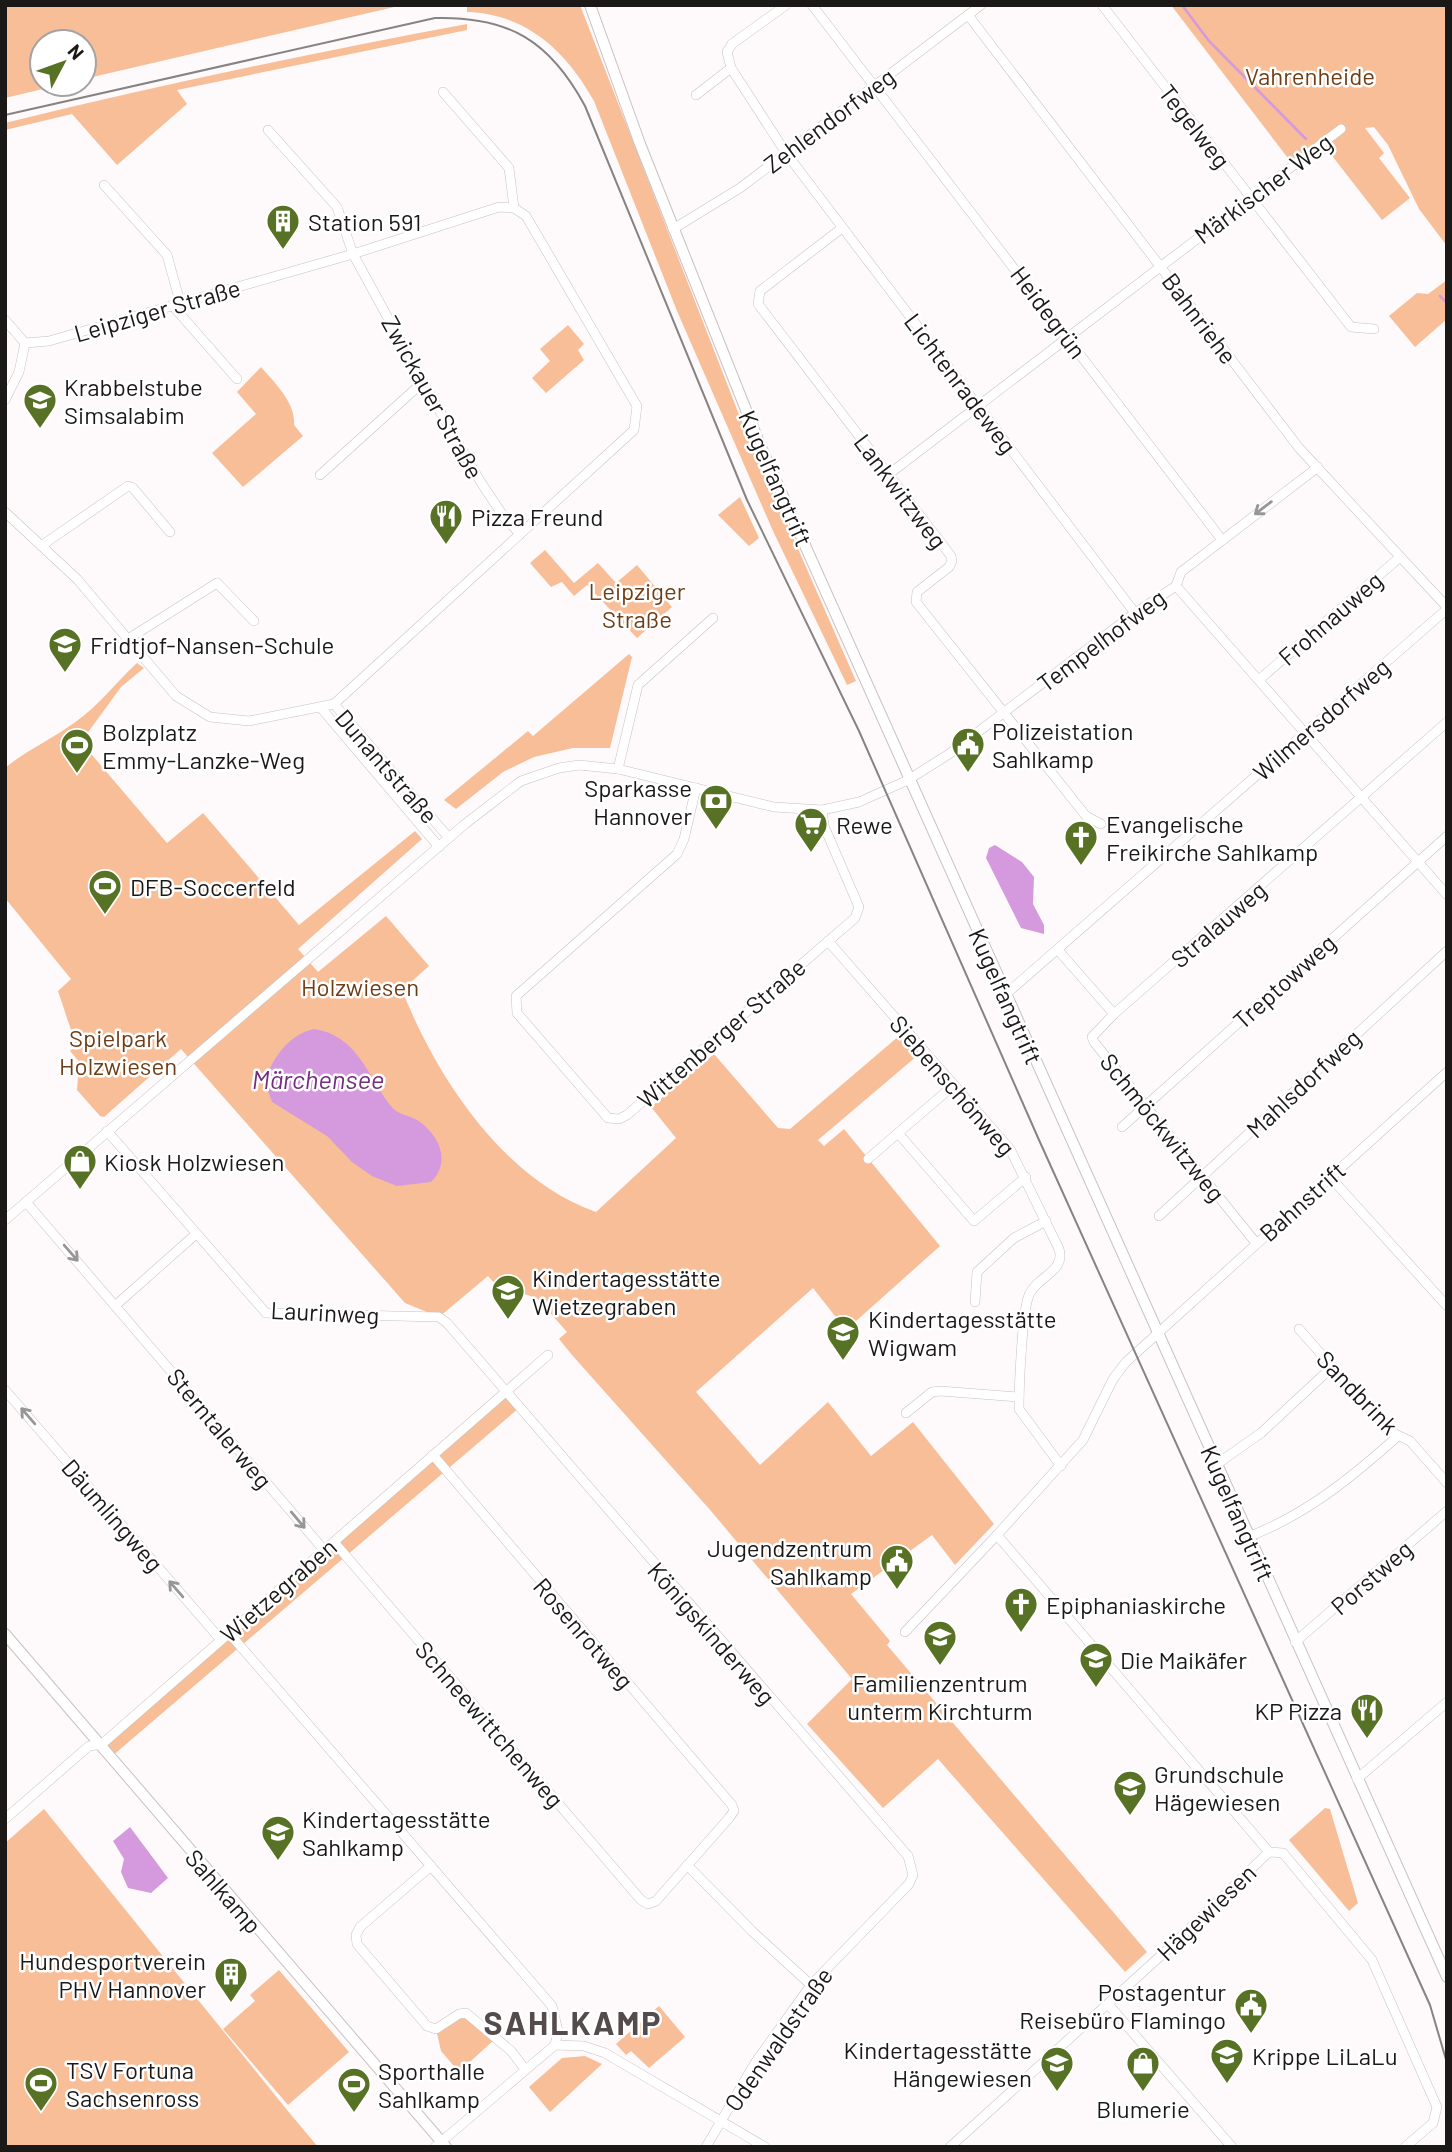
<svg xmlns="http://www.w3.org/2000/svg" width="1452" height="2152" font-family="Barlow,sans-serif">
  <style>
    .green { fill: #f7be98 }
    .water { fill: #d59ade }
    .lines { fill: none; stroke-linecap: round; stroke-linejoin: round }
    .stream { stroke: #d59ade; stroke-width: 2.5 }
    .minor-casing { stroke: #c9c0c1; stroke-width: 10 }
    .tertiary-casing { stroke: #c9c0c1; stroke-width: 12 }
    .minor { stroke: #fff; stroke-width: 9 }
    .tertiary { stroke: #fff; stroke-width: 10 }
    .tram { stroke: #868383; stroke-width: 2 }
    .oneway { stroke: #989797 }
    .labels { text-anchor: middle; dominant-baseline: central; stroke-width: 5; stroke-linejoin: round; paint-order: stroke }
    .park-label { font-size: 24px; fill: #6f3d15; stroke: #fff }
    .street-label { font-size: 24px; fill: #1b1818; stroke: #fff }
    .poi-label { font-size: 24px; fill: #1b1818; stroke: #fff; text-anchor: start }
    .water-label { font-size: 26px; font-style: italic; fill: #732e7f; stroke: #fff }
    .district-label { font-size: 32px; font-weight: bold; letter-spacing: 2px; fill: #534b4c; stroke: #fff }
  </style>
  <rect width="100%" height="100%" fill="#fefafb"/>
  <g class="green">
    <path d="M5,5H403L84,79V42H42V84H64L5,98Z"/>
    <path d="M467,5H580L738,412L856,681L847,685L773,531L677,311L594,101C566,51 527,14 467,12Z"/>
    <path d="M1171,5H1447V246L1419,209L1388,145L1374,127L1365,128L1384,153L1379,158L1410,198L1382,220L1326,148L1297,170Z"/>
    <path d="M467,24V30L177,90L187,104L117,165L72,114L5,130V123C158,85 312,53 467,24Z"/>
    <path d="M1447,280V319L1415,347L1389,316L1417,293L1428,294Z"/>
    <path d="M568,325L584,344L578,350L584,360L546,393L532,378L550,361L540,349Z"/>
    <path d="M261,367C275,383 296,403 294,425L303,436L243,487L212,453L256,414L237,392Z"/>
    <path d="M740,497L759,538L749,546L718,515Z"/>
    <path d="M545,550L574,583L598,563L616,583L637,565L672,607L637,638L587,585L574,596L562,582L551,587L530,563Z"/>
    <path d="M629,654L632,657L610,748H573L534,757L503,772L456,809L444,800L528,731L533,736Z"/>
    <path d="M137,663L144,668L121,687L81,742L167,843L203,813L299,925L415,831L422,839L298,949L318,972L386,916L429,966L402,990C437,1078 503,1179 596,1212L676,1138L651,1107L714,1054L778,1128L790,1129L906,1030L924,1050L818,1140L824,1146L844,1129L940,1246L846,1330L813,1288L696,1392L760,1465L828,1402L871,1456L913,1422L994,1524L955,1565L932,1535L851,1594L890,1641L887,1645L1147,1952L1125,1972L938,1759L883,1808L807,1724L852,1679L711,1511L572,1355L559,1339L567,1332L537,1298L496,1285L488,1276L439,1317L405,1303L181,1049L104,1117L100,1116L77,1090L78,1077L86,1070L70,1051L76,1045L58,991L71,979L5,898V768C27,750 52,739 74,723C99,706 115,683 137,663Z"/>
    <path d="M506,1392L519,1408L111,1757L102,1744Z"/>
    <path d="M1325,1808L1330,1809L1358,1903L1349,1911L1289,1840Z"/>
    <path d="M44,1809L287,2110L318,2147H5V1843Z"/>
    <path d="M279,1970L349,2052L288,2105L223,2029L255,2001L250,1995Z"/>
    <path d="M659,2006L685,2037L649,2068L631,2051L626,2055L616,2044Z"/>
    <path d="M459,2014L496,2038L459,2072L441,2051L436,2029Z"/>
    <path d="M585,2056L602,2064L550,2112L529,2087L562,2058Z"/>
  </g>
  <g class="water">
    <path d="M995,845L1022,862L1034,877L1033,904L1044,925V934L1021,928L986,858L989,848Z"/>
    <path d="M314,1029C357,1035 367,1075 390,1105C396,1114 408,1115 417,1120C439,1134 452,1162 431,1182L397,1186L372,1176L352,1162L327,1136L272,1102L265,1083C271,1059 289,1034 314,1029Z"/>
    <path d="M130,1827L168,1878L151,1893L128,1888L121,1872L124,1859L113,1841Z"/>
  </g>
  <g class="lines">
    <g class="stream">
      <path d="M1182,5L1209,41L1306,139"/>
      <path d="M1440,296L1447,303"/>
    </g>
    <defs>
      <g id="minor">
        <path d="M786,5L732,44L727,52L731,68L786,153L1135,613"/>
        <path d="M812,5L1222,540"/>
        <path d="M1102,5L1351,327L1374,329"/>
        <path d="M968,15L1299,448L1447,607"/>
        <path d="M443,92L509,168L514,208"/>
        <path d="M696,95L731,68"/>
        <path d="M268,130L337,207L353,254L423,382L480,481L504,517L520,534"/>
        <path d="M104,185L167,255L180,302"/>
        <path d="M842,228L760,291L758,304L951,556L952,561L949,567L917,592L916,602L1086,816L1101,824"/>
        <path d="M673,229L740,188L981,5"/>
        <path d="M172,305L237,379"/>
        <path d="M5,320L25,343"/>
        <path d="M5,400L19,372L25,343L49,341L353,254L499,207L514,208L526,216L637,406L634,430L334,704L249,721L210,717L176,696L77,579L5,512"/>
        <path d="M884,474L893,471L1341,129"/>
        <path d="M320,475L423,382"/>
        <path d="M41,546L128,486L133,488L170,532"/>
        <path d="M1176,586L1447,895"/>
        <path d="M128,639L217,583L254,621"/>
        <path d="M1260,679L1400,557"/>
        <path d="M334,704L449,838"/>
        <path d="M321,708L439,847"/>
        <path d="M618,769L638,685L713,618"/>
        <path d="M696,788L684,839L677,854L516,996L517,1013L608,1118L619,1119L627,1115L855,918L859,907L824,826L822,810"/>
        <path d="M828,941L1010,1149L1059,1249C1066,1272 1037,1276 1029,1295C1022,1312 1019,1387 1019,1409L1061,1466"/>
        <path d="M1058,950L1114,1014L1092,1037L1094,1042L1256,1243"/>
        <path d="M1006,994L1447,609"/>
        <path d="M1114,1014L1447,722"/>
        <path d="M954,1085L898,1133L974,1221L1026,1177"/>
        <path d="M1122,1127L1447,836"/>
        <path d="M107,1131L266,1313L439,1317L447,1323L908,1856L913,1875L909,1884L811,1985L755,2063L706,2147"/>
        <path d="M868,1159L898,1133"/>
        <path d="M1330,1177L1447,1306"/>
        <path d="M26,1202L324,1550"/>
        <path d="M1159,1216L1447,951"/>
        <path d="M5,1220L465,824L521,781L559,768L579,765L618,769L774,807L822,810L859,802L908,780L949,754L1135,613L1176,586L1181,572L1318,467"/>
        <path d="M975,1302L977,1272L1014,1238L1046,1221"/>
        <path d="M116,1305L196,1234"/>
        <path d="M1299,1329L1389,1431L1410,1441L1447,1483"/>
        <path d="M5,1390L221,1640"/>
        <path d="M906,1413L932,1392L940,1391L1019,1397"/>
        <path d="M1217,1464L1261,1433L1332,1367"/>
        <path d="M1248,1537C1307,1514 1351,1478 1398,1436"/>
        <path d="M334,1542L641,1900L648,1904L656,1901L729,1818L734,1811L732,1805L433,1455"/>
        <path d="M905,1632L997,1535"/>
        <path d="M229,1633L552,2006L558,2031L555,2045"/>
        <path d="M1295,1642L1447,1511"/>
        <path d="M1357,1779L1447,1702"/>
        <path d="M5,1819L89,1746L102,1744L548,1355"/>
        <path d="M1269,1852L1283,1853L1372,1960L1437,2107L1433,2123L1405,2147"/>
        <path d="M687,1865L753,1932L811,1985"/>
        <path d="M431,1866L360,1927L356,1935L357,1944L427,2026L436,2029L459,2014L466,2013L511,2051L525,2069"/>
        <path d="M1108,2004L1232,2147"/>
        <path d="M435,2147L555,2045L584,2046L605,2053L765,2147"/>
        <path d="M950,2147L1167,1950L1269,1852L997,1535L1083,1440L1113,1379L1126,1362L1447,1072"/>
      </g>
      <g id="tertiary">
        <path d="M590,5L640,144L760,445L1447,1977"/>
        <path d="M5,1634L446,2147"/>
      </g>
    </defs>
    <use href="#minor" class="minor-casing"/>
    <use href="#tertiary" class="tertiary-casing"/>
    <use href="#minor" class="minor"/>
    <use href="#tertiary" class="tertiary"/>
    <path class="tram" d="M5,115L435,18C509,16 550,41 585,106L747,500L859,731L1039,1140L1430,2005L1447,2063"/>
  </g>
  <defs><path id="oneway-shaft" d="M-6 0H5M1.5-3L5.5 0L1.5 3" fill="none" stroke-width="1.6" stroke-linecap="round" stroke-linejoin="round" transform="scale(1.75)"/></defs>
  <g class="oneway">
    <use href="#oneway-shaft" transform="translate(1263 508) rotate(143)"/>
    <use href="#oneway-shaft" transform="translate(71 1253) rotate(49)"/>
    <use href="#oneway-shaft" transform="translate(28 1416) rotate(-131)"/>
    <use href="#oneway-shaft" transform="translate(298 1520) rotate(50)"/>
    <use href="#oneway-shaft" transform="translate(176 1589) rotate(-131)"/>
  </g>
  <defs>
    <symbol id="building-pin" viewBox="-11 -11 22 30"><path d="M0 17L-7.5 6A9.5 9.5 0 1 1 7.5 6Z" fill="#587225" stroke="#fff"/><path d="M-4-6H4V6H1V3H-1V6H-4ZM-2.5-4.3h1.7v1.8h-1.7ZM.8-4.3h1.7v1.8H.8ZM-2.5-1h1.7V.8h-1.7ZM.8-1h1.7V.8H.8Z" fill="#fff"/></symbol>
    <symbol id="school-pin" viewBox="-11 -11 22 30"><path d="M0 17L-7.5 6A9.5 9.5 0 1 1 7.5 6Z" fill="#587225" stroke="#fff"/><path d="M0-5L7-2L0 1L-7-2ZM-4 1L0 2.5L4 1V4Q0 6-4 4Z" fill="#fff"/></symbol>
    <symbol id="restaurant-pin" viewBox="-11 -11 22 30"><path d="M0 17L-7.5 6A9.5 9.5 0 1 1 7.5 6Z" fill="#587225" stroke="#fff"/><path d="M-5-6h1v4h1v-4h1v4h1v-4h1v5L-1.5 .5V6h-2V.5L-5-1ZM5-6V6H3V1.5H1.5Q1.5-4 5-6Z" fill="#fff"/></symbol>
    <symbol id="civic-pin" viewBox="-11 -11 22 30"><path d="M0 17L-7.5 6A9.5 9.5 0 1 1 7.5 6Z" fill="#587225" stroke="#fff"/><path d="M-.6-6.5H3V-4.5H.6V-3L4-1V1h2V6H-6V1h2V-1L-.6-3ZM-1.2 2.5V6h2.4V2.5Z" fill="#fff"/></symbol>
    <symbol id="stadium-pin" viewBox="-11 -11 22 30"><path d="M0 17L-7.5 6A9.5 9.5 0 1 1 7.5 6Z" fill="#587225" stroke="#fff"/><path d="M0-5a6.5 5 0 1 0 0 10a6.5 5 0 1 0 0-10ZM-3.5-1.8h7v3.6h-7Z" fill="#fff"/></symbol>
    <symbol id="bank-pin" viewBox="-11 -11 22 30"><path d="M0 17L-7.5 6A9.5 9.5 0 1 1 7.5 6Z" fill="#587225" stroke="#fff"/><path d="M-6-4H6V4H-6ZM0-2.3a2.3 2.3 0 1 0 0 4.6a2.3 2.3 0 1 0 0-4.6Z" fill="#fff"/></symbol>
    <symbol id="supermarket-pin" viewBox="-11 -11 22 30"><path d="M0 17L-7.5 6A9.5 9.5 0 1 1 7.5 6Z" fill="#587225" stroke="#fff"/><path d="M-6-5.5h2.5l.6 2H6L4.5 2H-2.5L-4.4-4H-6ZM-1.5 3.2a1.3 1.3 0 1 0 .1 0ZM3 3.2a1.3 1.3 0 1 0 .1 0Z" fill="#fff"/></symbol>
    <symbol id="church-pin" viewBox="-11 -11 22 30"><path d="M0 17L-7.5 6A9.5 9.5 0 1 1 7.5 6Z" fill="#587225" stroke="#fff"/><path d="M-1.2-6h2.4v3.5h3.3v2.4h-3.3V6h-2.4V-.1h-3.3v-2.4h3.3Z" fill="#fff"/></symbol>
    <symbol id="shop-pin" viewBox="-11 -11 22 30"><path d="M0 17L-7.5 6A9.5 9.5 0 1 1 7.5 6Z" fill="#587225" stroke="#fff"/><path d="M-5-2.5h2.3a2.7 3.5 0 0 1 5.4 0H5L5.5 6h-11ZM-1.5-2.5h3a1.5 2.3 0 0 0-3 0Z" fill="#fff"/></symbol>
  </defs>
  <g fill-rule="evenodd">
    <use href="#building-pin" x="264" y="202" width="38" height="52"/>
    <use href="#school-pin" x="21" y="381" width="38" height="52"/>
    <use href="#restaurant-pin" x="427" y="497" width="38" height="52"/>
    <use href="#school-pin" x="46" y="625" width="38" height="52"/>
    <use href="#civic-pin" x="949" y="725" width="38" height="52"/>
    <use href="#stadium-pin" x="58" y="726" width="38" height="52"/>
    <use href="#bank-pin" x="697" y="782" width="38" height="52"/>
    <use href="#supermarket-pin" x="792" y="805" width="38" height="52"/>
    <use href="#church-pin" x="1062" y="818" width="38" height="52"/>
    <use href="#stadium-pin" x="86" y="867" width="38" height="52"/>
    <use href="#shop-pin" x="61" y="1142" width="38" height="52"/>
    <use href="#school-pin" x="489" y="1272" width="38" height="52"/>
    <use href="#school-pin" x="824" y="1313" width="38" height="52"/>
    <use href="#civic-pin" x="878" y="1542" width="38" height="52"/>
    <use href="#church-pin" x="1002" y="1585" width="38" height="52"/>
    <use href="#school-pin" x="921" y="1618" width="38" height="52"/>
    <use href="#school-pin" x="1077" y="1640" width="38" height="52"/>
    <use href="#restaurant-pin" x="1348" y="1691" width="38" height="52"/>
    <use href="#school-pin" x="1111" y="1768" width="38" height="52"/>
    <use href="#school-pin" x="259" y="1813" width="38" height="52"/>
    <use href="#building-pin" x="212" y="1955" width="38" height="52"/>
    <use href="#civic-pin" x="1232" y="1986" width="38" height="52"/>
    <use href="#school-pin" x="1208" y="2036" width="38" height="52"/>
    <use href="#school-pin" x="1038" y="2044" width="38" height="52"/>
    <use href="#shop-pin" x="1124" y="2044" width="38" height="52"/>
    <use href="#stadium-pin" x="22" y="2064" width="38" height="52"/>
    <use href="#stadium-pin" x="335" y="2065" width="38" height="52"/>
  </g>
  <g class="labels">
    <g class="park-label">
      <text x="1310" y="75">Vahrenheide</text>
      <text x="637" y="590">Leipziger<tspan x="637" dy="28">Straße</tspan></text>
      <text x="360" y="986">Holzwiesen</text>
      <text x="118" y="1037">Spielpark<tspan x="118" dy="28">Holzwiesen</tspan></text>
    </g>
    <g class="street-label">
      <text transform="translate(829 120) rotate(-37)">Zehlendorfweg</text>
      <text transform="translate(1195 126) rotate(52)">Tegelweg</text>
      <text transform="translate(1263 188) rotate(-37)">Märkischer Weg</text>
      <text transform="translate(157 310) rotate(-16)">Leipziger Straße</text>
      <text transform="translate(1049 312) rotate(53)">Heidegrün</text>
      <text transform="translate(1200 318) rotate(53)">Bahnriehe</text>
      <text transform="translate(961 383) rotate(53)">Lichtenradeweg</text>
      <text transform="translate(433 397) rotate(61)">Zwickauer Straße</text>
      <text transform="translate(776 478) rotate(66)">Kugelfangtrift</text>
      <text transform="translate(901 491) rotate(53)">Lankwitzweg</text>
      <text transform="translate(1330 618) rotate(-41)">Frohnauweg</text>
      <text transform="translate(1101 640) rotate(-37)">Tempelhofweg</text>
      <text transform="translate(1321 719) rotate(-41)">Wilmersdorfweg</text>
      <text transform="translate(387 766) rotate(49)">Dunantstraße</text>
      <text transform="translate(1218 924) rotate(-41)">Stralauweg</text>
      <text transform="translate(1284 981) rotate(-42)">Treptowweg</text>
      <text transform="translate(1006 996) rotate(66)">Kugelfangtrift</text>
      <text transform="translate(721 1033) rotate(-41)">Wittenberger Straße</text>
      <text transform="translate(1303 1083) rotate(-43)">Mahlsdorfweg</text>
      <text transform="translate(953 1085) rotate(49)">Siebenschönweg</text>
      <text transform="translate(1163 1127) rotate(51)">Schmöckwitzweg</text>
      <text transform="translate(1302 1201) rotate(-42)">Bahnstrift</text>
      <text transform="translate(325 1312) rotate(3)">Laurinweg</text>
      <text transform="translate(1358 1392) rotate(46)">Sandbrink</text>
      <text transform="translate(220 1428) rotate(50)">Sterntalerweg</text>
      <text transform="translate(1238 1513) rotate(66)">Kugelfangtrift</text>
      <text transform="translate(113 1515) rotate(49)">Däumlingweg</text>
      <text transform="translate(1371 1577) rotate(-41)">Porstweg</text>
      <text transform="translate(278 1590) rotate(-41)">Wietzegraben</text>
      <text transform="translate(584 1633) rotate(49)">Rosenrotweg</text>
      <text transform="translate(712 1633) rotate(49)">Königskinderweg</text>
      <text transform="translate(490 1724) rotate(49)">Schneewittchenweg</text>
      <text transform="translate(224 1891) rotate(49)">Sahlkamp</text>
      <text transform="translate(1206 1912) rotate(-44)">Hägewiesen</text>
      <text transform="translate(778 2039) rotate(-55)">Odenwaldstraße</text>
    </g>
    <g class="poi-label">
      <text x="308" y="221">Station 591</text>
      <text x="64" y="386">Krabbelstube<tspan x="64" dy="28">Simsalabim</tspan></text>
      <text x="471" y="516">Pizza Freund</text>
      <text x="90" y="644">Fridtjof-Nansen-Schule</text>
      <text x="992" y="730">Polizeistation<tspan x="992" dy="28">Sahlkamp</tspan></text>
      <text x="102" y="731">Bolzplatz<tspan x="102" dy="28">Emmy-Lanzke-Weg</tspan></text>
      <text x="692" y="787" text-anchor="end">Sparkasse<tspan x="692" dy="28">Hannover</tspan></text>
      <text x="1106" y="823">Evangelische<tspan x="1106" dy="28">Freikirche Sahlkamp</tspan></text>
      <text x="836" y="824">Rewe</text>
      <text x="130" y="886">DFB-Soccerfeld</text>
      <text x="104" y="1161">Kiosk Holzwiesen</text>
      <text x="532" y="1277">Kindertagesstätte<tspan x="532" dy="28">Wietzegraben</tspan></text>
      <text x="868" y="1318">Kindertagesstätte<tspan x="868" dy="28">Wigwam</tspan></text>
      <text x="872" y="1547" text-anchor="end">Jugendzentrum<tspan x="872" dy="28">Sahlkamp</tspan></text>
      <text x="1046" y="1604">Epiphaniaskirche</text>
      <text x="1120" y="1659">Die Maikäfer</text>
      <text x="940" y="1682" text-anchor="middle">Familienzentrum<tspan x="940" dy="28">unterm Kirchturm</tspan></text>
      <text x="1342" y="1710" text-anchor="end">KP Pizza</text>
      <text x="1154" y="1773">Grundschule<tspan x="1154" dy="28">Hägewiesen</tspan></text>
      <text x="302" y="1818">Kindertagesstätte<tspan x="302" dy="28">Sahlkamp</tspan></text>
      <text x="206" y="1960" text-anchor="end">Hundesportverein<tspan x="206" dy="28">PHV Hannover</tspan></text>
      <text x="1226" y="1991" text-anchor="end">Postagentur<tspan x="1226" dy="28">Reisebüro Flamingo</tspan></text>
      <text x="1032" y="2049" text-anchor="end">Kindertagesstätte<tspan x="1032" dy="28">Hängewiesen</tspan></text>
      <text x="1252" y="2055">Krippe LiLaLu</text>
      <text x="66" y="2069">TSV Fortuna<tspan x="66" dy="28">Sachsenross</tspan></text>
      <text x="378" y="2070">Sporthalle<tspan x="378" dy="28">Sahlkamp</tspan></text>
      <text x="1143" y="2108" text-anchor="middle">Blumerie</text>
    </g>
    <g class="water-label">
      <text x="318" y="1078">Märchensee</text>
    </g>
    <g class="district-label">
      <text x="573" y="2022">SAHLKAMP</text>
    </g>
  </g>
  <rect width="1452" height="2152" fill="none" stroke="#1b1818" stroke-width="14"/>
  <g transform="translate(63 63) rotate(49)"><circle r="33" fill="#ffffff" stroke="#a4a3a3" stroke-width="2"/>
  <path d="M0-5L12 26L0 18L-12 26Z" fill="#587225"/>
  <text y="-10" font-size="19" font-weight="bold" text-anchor="middle" fill="#1b1818">N</text>
  </g>
</svg>
